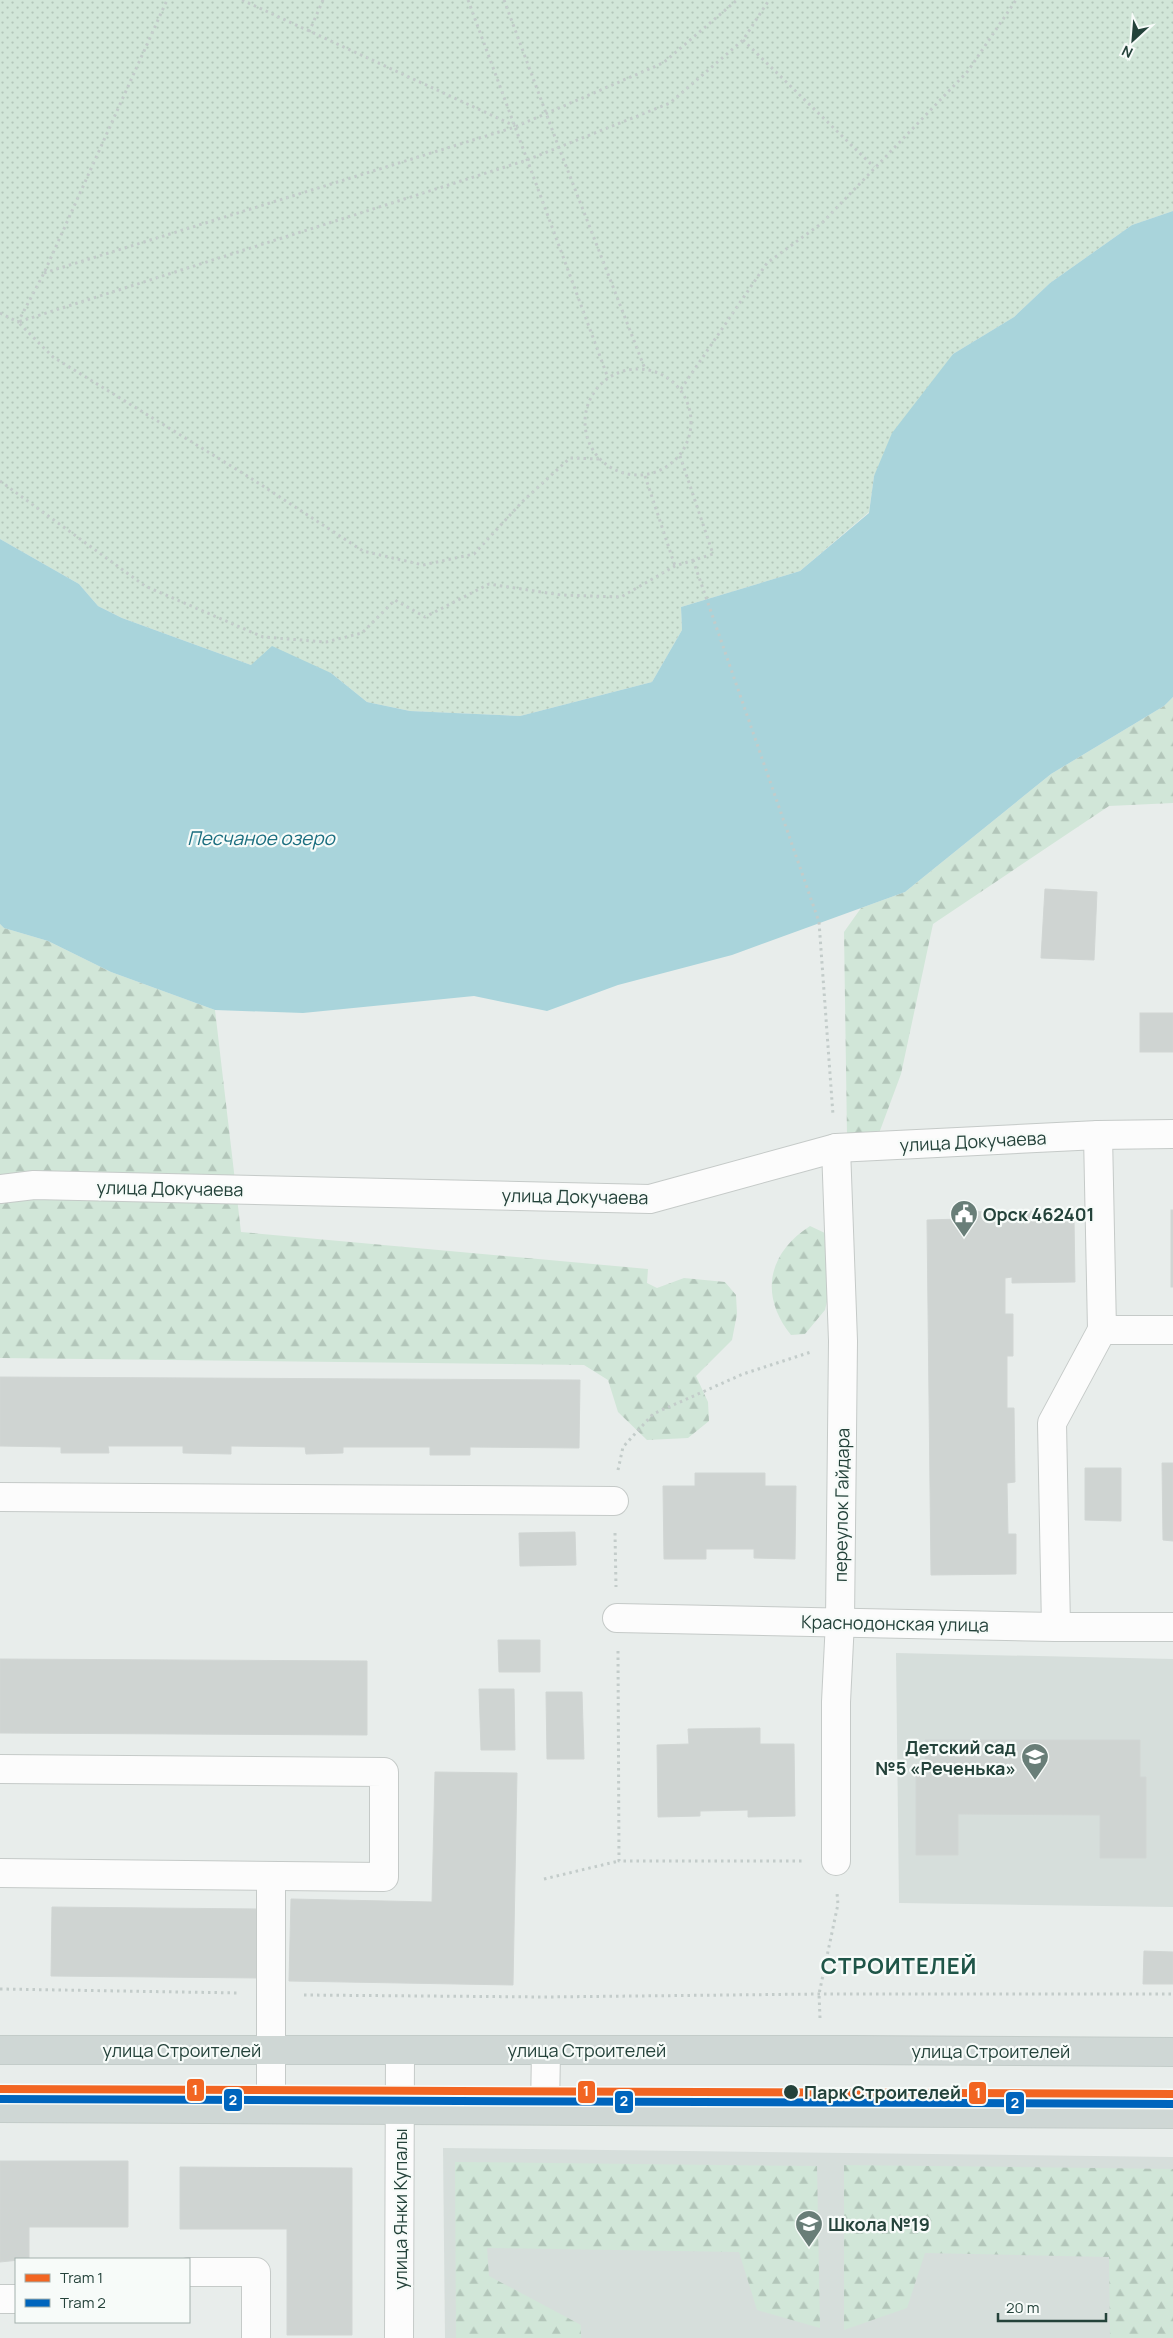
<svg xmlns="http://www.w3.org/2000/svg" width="1173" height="2338" font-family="Manrope,sans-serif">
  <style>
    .built { fill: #d6dedb }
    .forest { fill: url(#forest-firs) }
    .park { fill: url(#park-dots) }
    .water { fill: #a9d4db }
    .building { fill: #cfd4d2; stroke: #d1d6d4 }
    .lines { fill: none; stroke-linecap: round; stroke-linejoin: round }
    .minor-casing { stroke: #c5cac8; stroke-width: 30 }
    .major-casing { stroke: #c3ccc9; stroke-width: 30 }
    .path { stroke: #c3ccca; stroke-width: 3; stroke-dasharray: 2.5 4; stroke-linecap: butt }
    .minor { stroke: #fcfcfc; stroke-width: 28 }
    .major { stroke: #cfd7d5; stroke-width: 28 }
    .tram-1-casing { stroke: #f7fbf9; stroke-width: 11 }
    .tram-2-casing { stroke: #f7fbf9; stroke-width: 11 }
    .tram-1 { stroke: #f26522; stroke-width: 8 }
    .tram-2 { stroke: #0065bd; stroke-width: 8 }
    .stop-dot { fill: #24423a; stroke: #f7fbf9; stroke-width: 2 }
    .labels { text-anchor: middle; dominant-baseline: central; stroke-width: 4.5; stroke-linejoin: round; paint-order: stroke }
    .street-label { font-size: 18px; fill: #24423a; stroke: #f7fbf9 }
    .poi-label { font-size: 18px; font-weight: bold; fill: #24423a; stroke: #f7fbf9; text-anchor: start }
    .stop-label { font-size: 18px; font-weight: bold; fill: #24423a; stroke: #f7fbf9; text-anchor: start }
    .water-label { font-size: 19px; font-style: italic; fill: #1c6f80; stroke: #f7fbf9 }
    .district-label { font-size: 22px; font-weight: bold; letter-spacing: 1px; fill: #1f5548; stroke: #f7fbf9 }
    .line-badge { stroke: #f7fbf9; stroke-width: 2 }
    .badge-label { font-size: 14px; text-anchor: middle; font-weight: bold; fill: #fff }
  </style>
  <defs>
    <pattern id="forest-firs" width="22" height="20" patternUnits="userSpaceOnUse" patternTransform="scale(1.25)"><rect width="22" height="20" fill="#d1e6d8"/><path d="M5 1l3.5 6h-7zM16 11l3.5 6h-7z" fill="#b3c6ba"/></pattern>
    <pattern id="park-dots" width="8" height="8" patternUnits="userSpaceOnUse" patternTransform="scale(1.25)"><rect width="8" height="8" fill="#d1e6d8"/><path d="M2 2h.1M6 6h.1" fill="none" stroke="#b3c6ba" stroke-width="1.8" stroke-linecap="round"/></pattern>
  </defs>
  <rect width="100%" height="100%" fill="#e8edeb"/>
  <g class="built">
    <path d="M896,1653L1173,1659V1907L899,1903Z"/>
    <path d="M443,2148L1173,2157V2338H445Z"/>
  </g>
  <g class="forest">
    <path d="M1173,697V803L1109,806L933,924L901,1074L878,1136L847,1135L844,932L861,908L905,892L1051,774L1164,706Z"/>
    <path d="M0,924L4,928L48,941L111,972L215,1010L241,1232L648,1269L647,1283L657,1288L684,1278L725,1282L736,1295L737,1314L732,1340L696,1376L708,1402L709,1421L688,1438L647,1440L618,1412L608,1380L584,1365L0,1358Z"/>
    <path d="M810,1226L827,1234L831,1285L825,1310L805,1334L791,1335C759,1295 768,1253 810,1226Z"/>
    <path d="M455,2162L817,2166L820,2328L757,2310L739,2252L487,2248L489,2276L581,2325V2338H456Z"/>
    <path d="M844,2165L1173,2169V2338H1110L1109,2257L925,2253L907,2308L844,2330Z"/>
  </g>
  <path class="park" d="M0,0H1173V211L1132,225L1050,283L1014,317L953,354L874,476L869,512L800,571L681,607L682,630L652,682L520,716L410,711L367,702L331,673L251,665L122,618L98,606L79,584L0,539Z"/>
  <path class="water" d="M1173,211V697L1164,706L1051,774L905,892L732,955L618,985L547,1011L474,996L303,1013L215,1010L111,972L48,941L4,928L0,924V539L79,584L98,606L122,618L251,665L272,646L331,673L367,702L410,711L520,716L652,682L682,630L681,607L800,571L869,513L874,476L892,433L953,354L1014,317L1050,283L1132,225Z"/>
  <g class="building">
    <path d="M1045,889L1097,892L1094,960L1041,958Z"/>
    <rect x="1140" y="1013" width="33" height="39"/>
    <rect x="1171" y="1210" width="2" height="77"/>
    <path d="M1033,1211L1034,1218H1074L1075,1282L1012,1283V1277L1005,1278V1314H1013V1356H1007V1408H1014L1015,1482L1007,1483L1008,1534H1016V1574L931,1575L927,1220L961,1219V1212Z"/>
    <path d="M0,1377L580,1380L579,1448L470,1447V1455H430V1447H343V1453L306,1454L305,1447L231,1446V1454L183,1453V1446H108L109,1453H61V1447L0,1446Z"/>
    <path d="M1162,1463H1173V1541L1163,1540Z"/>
    <path d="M1085,1468H1121V1521L1085,1520Z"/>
    <path d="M695,1473H765V1486H796L795,1559L754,1558V1549H706V1559H664L663,1486H695Z"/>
    <path d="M575,1532L576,1565L520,1566L519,1533Z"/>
    <path d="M498,1640H540V1672H499Z"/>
    <path d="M0,1659L367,1661V1735L0,1733Z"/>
    <path d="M479,1689H514L515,1750H481Z"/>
    <path d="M546,1692H582L584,1759H547Z"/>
    <path d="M760,1728V1744H794L795,1816L748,1817V1810L700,1811V1816L658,1817L657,1745L689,1744L688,1729Z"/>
    <path d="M925,1740H1140V1777H1146V1858H1100V1815L958,1814V1855H916V1774L925,1773Z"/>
    <path d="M435,1772L517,1773L513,1985L289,1981L291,1899L432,1902Z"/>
    <path d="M52,1907L259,1909L258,1978L51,1976Z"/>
    <path d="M1144,1951L1173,1952V1984H1143Z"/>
    <path d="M0,2161H128V2227H29V2259L0,2262Z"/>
    <path d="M180,2167L352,2168V2335H287V2229H180Z"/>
  </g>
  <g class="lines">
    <defs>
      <g id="minor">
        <path d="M1098,1135L1102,1330"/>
        <path d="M836,1148L843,1341L840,1621L836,1702V1861"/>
        <path d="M0,1189L34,1185L650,1199L836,1148L1098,1135L1173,1134"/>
        <path d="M0,1497L614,1501"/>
        <path d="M617,1618L1056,1627H1173"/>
        <path d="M1056,1627L1052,1423L1102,1330H1173"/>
        <path d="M0,1769L384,1772V1877L0,1873"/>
        <path d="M271,1876V2109"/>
        <path d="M545,2110L546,2050"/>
        <path d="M189,2272H256V2338"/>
        <path d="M0,2299H16"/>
        <path d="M399,2338L400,2050"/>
      </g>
      <g id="major">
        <path d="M0,2050H855L1173,2052"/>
        <path d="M0,2108L1173,2114"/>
      </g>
    </defs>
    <use href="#minor" class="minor-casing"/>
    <use href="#major" class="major-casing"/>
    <g class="path">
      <path d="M242,0L515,126"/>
      <path d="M468,0L608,378"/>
      <path d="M504,0L559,148L645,369"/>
      <path d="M309,32L323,0"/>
      <path d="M743,40L874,167"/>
      <path d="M44,273L515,127L663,63L737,0"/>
      <path d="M0,313L18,322L44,273L167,0"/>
      <circle cx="638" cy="422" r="53"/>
      <path d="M681,389L767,263L822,223L968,71L1016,0"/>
      <path d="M599,459L570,458L523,501L474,554L423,565L363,551L249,477L53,357L18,322L527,160L670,103L743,40L769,0"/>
      <path d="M645,476L675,566"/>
      <path d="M0,481L145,586L263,637L326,642L362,633L395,600L425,617L489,584L561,595L621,597L675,566L713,554L680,456"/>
      <path d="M693,560L819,922L833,1115"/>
      <path d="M618,1470L623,1447L653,1414L743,1374L811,1352"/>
      <path d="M615,1533L616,1587"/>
      <path d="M618,1651L619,1861H805"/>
      <path d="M544,1879L619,1861"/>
      <path d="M0,1989L240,1993"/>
      <path d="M304,1995L545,1997L819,1994H1173"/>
      <path d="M820,2018L819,1994L838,1904L837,1893"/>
    </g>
    <use href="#minor" class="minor"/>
    <use href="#major" class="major"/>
    <defs>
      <path id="tram-1" d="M0,2089L1173,2094"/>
      <path id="tram-2" d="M0,2099L1173,2104"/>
    </defs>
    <use href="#tram-1" class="tram-1-casing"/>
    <use href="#tram-2" class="tram-2-casing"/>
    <use href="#tram-1" class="tram-1"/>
    <use href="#tram-2" class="tram-2"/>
  </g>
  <defs>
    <symbol id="civic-pin" viewBox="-11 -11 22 30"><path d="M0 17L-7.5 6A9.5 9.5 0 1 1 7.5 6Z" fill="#697e78" stroke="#f7fbf9"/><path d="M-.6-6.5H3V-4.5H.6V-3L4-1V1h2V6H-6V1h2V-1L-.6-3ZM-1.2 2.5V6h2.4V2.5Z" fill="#fff"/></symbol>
    <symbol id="school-pin" viewBox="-11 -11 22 30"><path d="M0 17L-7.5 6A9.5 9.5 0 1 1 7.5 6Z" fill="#697e78" stroke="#f7fbf9"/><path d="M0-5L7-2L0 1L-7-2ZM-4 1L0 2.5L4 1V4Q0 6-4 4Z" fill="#fff"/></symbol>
  </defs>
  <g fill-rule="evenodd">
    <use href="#civic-pin" x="948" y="1198" width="32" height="43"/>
    <use href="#school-pin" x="1019" y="1741" width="32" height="43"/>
    <use href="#school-pin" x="793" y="2208" width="32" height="43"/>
  </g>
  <circle class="stop-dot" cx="791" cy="2092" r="8"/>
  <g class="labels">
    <g class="street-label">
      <text transform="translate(973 1141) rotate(-3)">улица Докучаева</text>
      <text transform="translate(170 1188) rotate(1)">улица Докучаева</text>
      <text transform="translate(575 1196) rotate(1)">улица Докучаева</text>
      <text transform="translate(841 1505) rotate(-89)">переулок Гайдара</text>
      <text transform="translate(895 1623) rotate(1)">Краснодонская улица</text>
      <text x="182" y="2050">улица Строителей</text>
      <text x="587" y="2050">улица Строителей</text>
      <text x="991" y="2051">улица Строителей</text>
      <text transform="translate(400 2209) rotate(-90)">улица Янки Купалы</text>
    </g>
    <g class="poi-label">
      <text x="983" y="1214">Орск 462401</text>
      <text x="1016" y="1747" text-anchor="end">Детский сад<tspan x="1016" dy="21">№5 «Реченька»</tspan></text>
      <text x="828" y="2224">Школа №19</text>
    </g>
    <g class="stop-label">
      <text x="804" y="2092">Парк Строителей</text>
    </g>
    <g class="water-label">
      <text x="261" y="838">Песчаное озеро</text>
    </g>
    <g class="district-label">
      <text x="899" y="1966">СТРОИТЕЛЕЙ</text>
    </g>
  </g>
  <g class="line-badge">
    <rect x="186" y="2078" width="19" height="24" rx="5" fill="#f26522"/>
    <rect x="577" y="2080" width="19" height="24" rx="5" fill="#f26522"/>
    <rect x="968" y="2081" width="19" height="24" rx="5" fill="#f26522"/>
    <rect x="223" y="2088" width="20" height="24" rx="5" fill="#0065bd"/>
    <rect x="614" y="2090" width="20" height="24" rx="5" fill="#0065bd"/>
    <rect x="1005" y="2091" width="20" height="24" rx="5" fill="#0065bd"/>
  </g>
  <g class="badge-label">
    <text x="195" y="2095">1</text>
    <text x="586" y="2096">1</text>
    <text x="978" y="2098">1</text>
    <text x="233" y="2105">2</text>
    <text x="624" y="2106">2</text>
    <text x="1015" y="2108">2</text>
  </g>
  <rect x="15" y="2258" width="175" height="65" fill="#f7fbf9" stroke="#a3b1ad"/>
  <rect x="25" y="2274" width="25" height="8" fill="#f26522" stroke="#a3b1ad"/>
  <text x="60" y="2283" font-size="15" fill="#24423a">Tram 1</text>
  <rect x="25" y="2299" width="25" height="8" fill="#0065bd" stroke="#a3b1ad"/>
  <text x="60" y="2308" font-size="15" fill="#24423a">Tram 2</text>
  <g transform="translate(1133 40) rotate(206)" stroke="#f7fbf9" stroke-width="4" paint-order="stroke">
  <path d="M0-4L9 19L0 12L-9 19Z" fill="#24423a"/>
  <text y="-8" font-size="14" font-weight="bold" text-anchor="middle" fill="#24423a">N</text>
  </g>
  <path d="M998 2313v8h108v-8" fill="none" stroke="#24423a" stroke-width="2.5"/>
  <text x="1006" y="2313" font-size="15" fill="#24423a" stroke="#f7fbf9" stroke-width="4" paint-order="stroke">20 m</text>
</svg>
